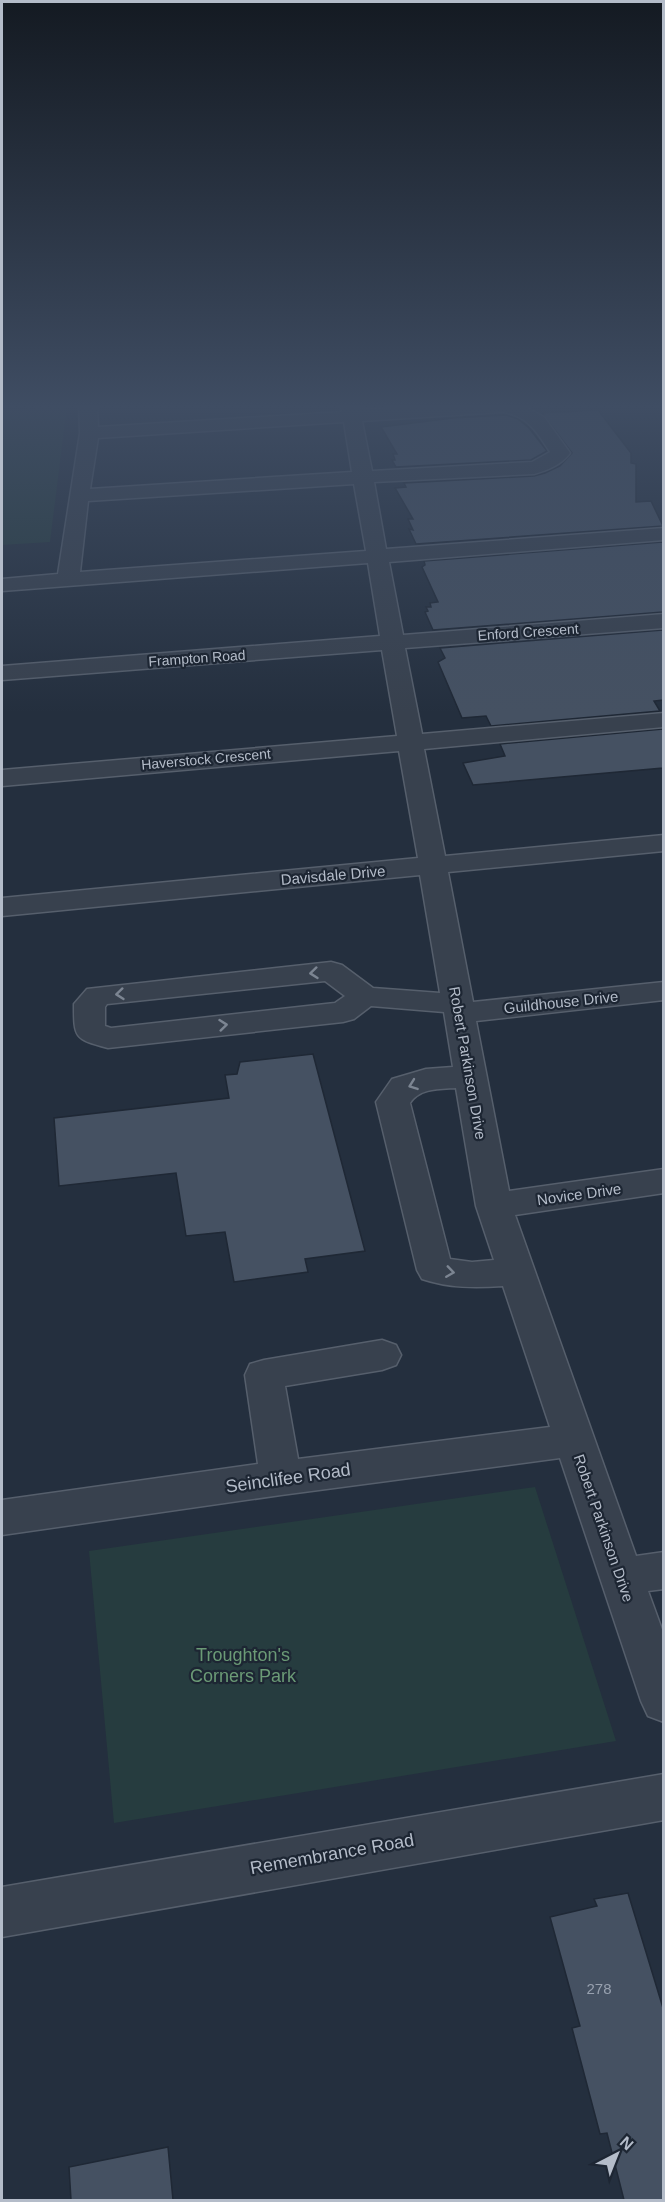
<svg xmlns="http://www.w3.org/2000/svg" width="665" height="2202" font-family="Helvetica,sans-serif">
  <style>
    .green { fill: #263c3f }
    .building { fill: #455162; stroke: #1f2835; stroke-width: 1.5 }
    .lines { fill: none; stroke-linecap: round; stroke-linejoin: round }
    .minor-casing { stroke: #565f6c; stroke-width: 3 }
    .minor { fill: #38414e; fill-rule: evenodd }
    .oneway { stroke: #7c8592 }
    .labels { text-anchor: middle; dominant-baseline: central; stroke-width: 4.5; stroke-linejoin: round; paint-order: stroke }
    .far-street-label { font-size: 14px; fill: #b4bcc9; stroke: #1d2633 }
    .street-label { font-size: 15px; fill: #b4bcc9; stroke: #1d2633 }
    .near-number-label { font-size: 15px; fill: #98a1af }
    .near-street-label { font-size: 18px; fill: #b4bcc9; stroke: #1d2633 }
    .near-park-label { font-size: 18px; fill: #6b9a76; stroke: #1d2633 }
  </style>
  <rect width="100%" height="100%" fill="#242f3e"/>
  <g class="green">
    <path d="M67,406L50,542L2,545V410Z"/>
    <path d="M535,1487L616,1741L114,1823L89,1551Z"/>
  </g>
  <g class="building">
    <path d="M598,410L631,453V463L636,464V502L651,501L663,526L416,544L409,529L413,530L408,519H413L395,488L406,487L404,483L534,476L545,473L560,466L572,453L542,413Z"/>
    <path d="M506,415L518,419L529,428L547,451L531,460L396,467L392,460H395L393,454H397L381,427L453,418Z"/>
    <path d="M663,542V612L433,630L425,612L428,611L426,607H431L430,603L438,602L422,567L425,565L424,561Z"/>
    <path d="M663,630V700L654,701L660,711L491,726L486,716L462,718L438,662L445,658L440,648Z"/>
    <path d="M663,729V768L473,785L463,763L505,756L500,744Z"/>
    <path d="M313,1054L365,1251L305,1259L308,1272L234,1282L225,1232L186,1236L176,1173L59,1186L54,1118L229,1098L225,1075L237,1074L240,1062Z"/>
    <path d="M628,1893L663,2008V2200H624L607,2133L600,2134L572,2028L580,2026L550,1917L597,1906L594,1899Z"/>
    <path d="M168,2147L173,2200H71L69,2167Z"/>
  </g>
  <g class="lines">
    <defs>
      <g id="minor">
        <path d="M79,405H97L98,427L342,412L341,405H359L360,410L445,405H522L544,417L570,453C561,465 548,470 534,474L374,482L386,549L664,528V540L389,562L403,635L664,614V628L405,648L422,734L664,713V727L424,749L445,856L664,835V851L448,872L473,1002L664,982V1000L476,1021L509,1191L664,1169V1193L515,1215L636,1556L664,1552V1589L648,1591L664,1635V1722L648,1716L641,1701L560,1458L281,1495L2,1535V1500L258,1464L245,1375L250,1364L264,1360L382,1340L396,1345L401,1355L396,1365L382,1370L285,1386L298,1459L550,1427L503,1286C475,1288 449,1288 422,1279L417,1270L376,1102L392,1079L426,1069L453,1067L444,1012L371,1006L354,1019L343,1022L108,1048C74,1039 74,1038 74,1004L87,989L331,962L342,965L373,988L440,993L420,875L2,916V898L418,858L399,751L2,786V770L397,736L382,650L2,680V666L380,636L368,563L2,591V579L58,574L80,433ZM503,412C528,416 537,432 550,452L532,462L372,471L362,421ZM344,422L352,472L90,489L98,438ZM354,484L366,551L80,572L88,501ZM325,981L345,996L335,1003L111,1028L105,1026V1007L107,1004ZM456,1088L476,1206L494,1260L472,1262L450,1259L410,1103C420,1088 439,1089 456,1088Z"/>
        <path d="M664,1774V1820L2,1937V1887Z"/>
      </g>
    </defs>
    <use href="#minor" class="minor-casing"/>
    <use href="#minor" class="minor"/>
  </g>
  <defs><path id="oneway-chevron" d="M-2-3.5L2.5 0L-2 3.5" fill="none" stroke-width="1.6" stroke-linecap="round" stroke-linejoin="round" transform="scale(1.5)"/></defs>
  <g class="oneway">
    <use href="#oneway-chevron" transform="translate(314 973) rotate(174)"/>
    <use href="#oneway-chevron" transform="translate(120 994) rotate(174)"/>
    <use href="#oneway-chevron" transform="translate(223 1025) rotate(-6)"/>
    <use href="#oneway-chevron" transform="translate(413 1085) rotate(160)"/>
    <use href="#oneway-chevron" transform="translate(450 1272) rotate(8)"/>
  </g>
  <linearGradient id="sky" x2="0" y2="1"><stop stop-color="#141a22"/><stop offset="0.57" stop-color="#3f4d63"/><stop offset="1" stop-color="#3f4d63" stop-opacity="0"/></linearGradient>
  <rect width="665" height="713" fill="url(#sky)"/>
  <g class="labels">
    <g class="far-street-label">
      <text transform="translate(528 632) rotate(-4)">Enford Crescent</text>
      <text transform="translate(197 658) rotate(-4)">Frampton Road</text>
      <text transform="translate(206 759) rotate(-5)">Haverstock Crescent</text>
    </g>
    <g class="street-label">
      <text transform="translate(333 875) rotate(-5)">Davisdale Drive</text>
      <text transform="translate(561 1002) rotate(-6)">Guildhouse Drive</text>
      <text transform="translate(468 1063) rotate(80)">Robert Parkinson Drive</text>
      <text transform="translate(579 1194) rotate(-8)">Novice Drive</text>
      <text transform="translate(604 1528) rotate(71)">Robert Parkinson Drive</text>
    </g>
    <g class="near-number-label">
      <text x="599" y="1988">278</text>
    </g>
    <g class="near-street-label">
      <text transform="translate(288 1478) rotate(-8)">Seinclifee Road</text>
      <text transform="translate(332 1854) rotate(-10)">Remembrance Road</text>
    </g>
    <g class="near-park-label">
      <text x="243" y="1655">Troughton's<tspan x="243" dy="21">Corners Park</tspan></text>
    </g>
  </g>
  <rect width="665" height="2202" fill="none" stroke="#b4bcc9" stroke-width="6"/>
  <g transform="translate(617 2154) rotate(42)" stroke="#1d2633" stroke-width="4.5" paint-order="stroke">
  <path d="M0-4.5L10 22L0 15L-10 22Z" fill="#b4bcc9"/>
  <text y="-9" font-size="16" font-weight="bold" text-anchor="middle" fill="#b4bcc9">N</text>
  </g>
</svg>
